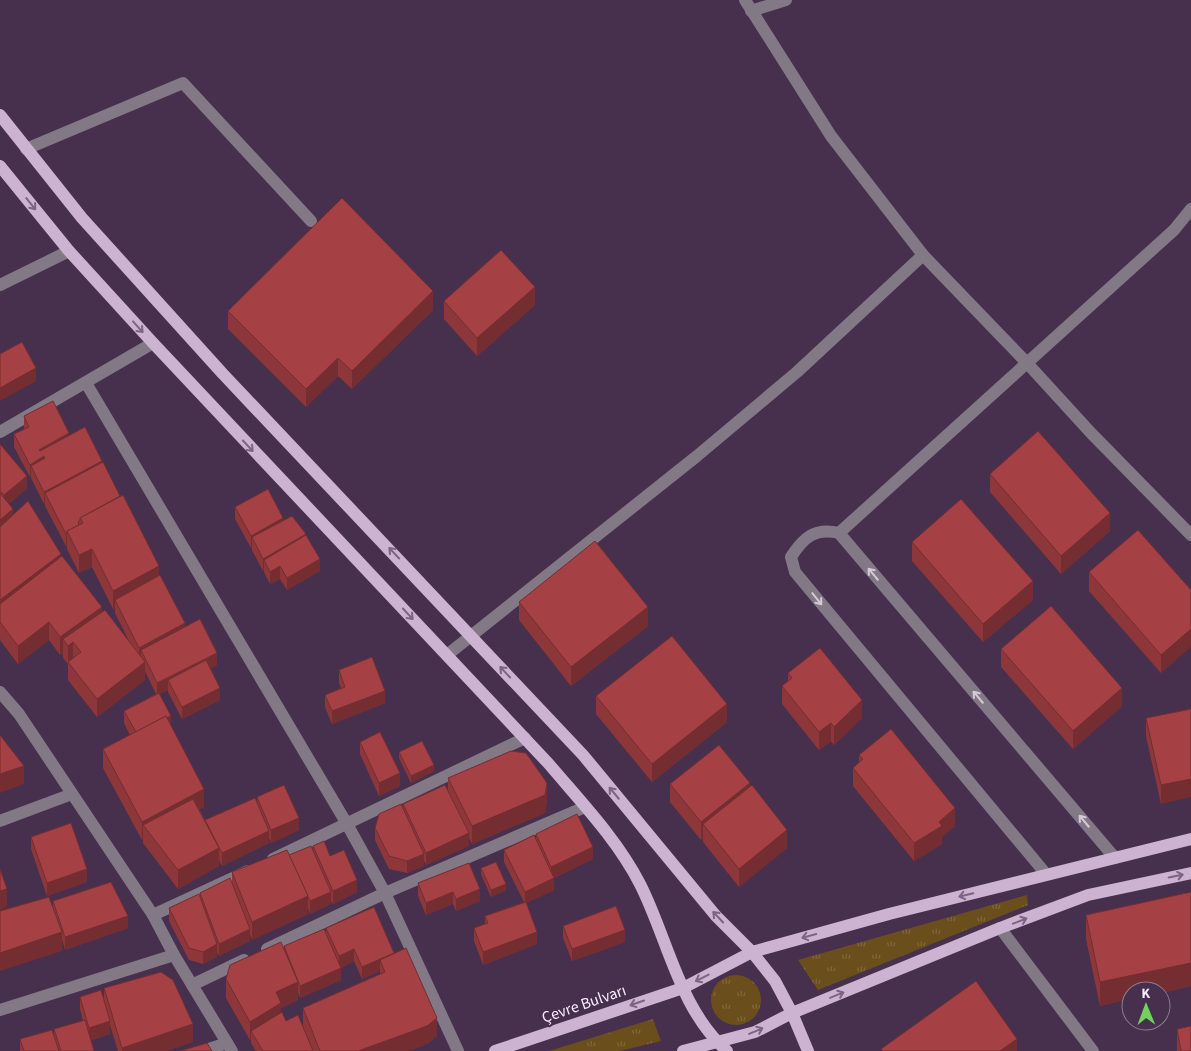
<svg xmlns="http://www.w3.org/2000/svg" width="1191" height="1051" font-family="'Source Sans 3',sans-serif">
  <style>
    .grass { fill: url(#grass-tufts) }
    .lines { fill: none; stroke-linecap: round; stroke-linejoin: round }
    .minor { stroke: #837886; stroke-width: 12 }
    .major { stroke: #cbb3d1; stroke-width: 12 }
    .wall { fill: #8e373b; fill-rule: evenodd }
    .shaded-wall { fill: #742d30 }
    .building { fill: #a54045; stroke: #742d30 }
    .oneway { stroke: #7c6482 }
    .oneway2 { stroke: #d6c8d9 }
    .labels { text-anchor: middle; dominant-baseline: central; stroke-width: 4.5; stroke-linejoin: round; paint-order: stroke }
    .street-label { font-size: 16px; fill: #faebfd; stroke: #47304d }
  </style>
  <defs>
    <pattern id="grass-tufts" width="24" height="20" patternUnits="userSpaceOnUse" patternTransform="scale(1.25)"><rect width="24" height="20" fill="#6a4e1b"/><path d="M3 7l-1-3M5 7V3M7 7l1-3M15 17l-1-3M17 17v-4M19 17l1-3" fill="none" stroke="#80683d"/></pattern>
  </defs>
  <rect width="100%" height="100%" fill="#47304d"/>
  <g class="grass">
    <path d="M1027,895L1028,905L818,990L798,960Z"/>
    <circle cx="736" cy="1000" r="25"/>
    <path d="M653,1019L661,1041L620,1051H549Z"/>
  </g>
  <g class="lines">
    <g class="minor">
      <path d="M745,0L831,136L923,255L1027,363L1091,433L1191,535"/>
      <path d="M751,11L786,0"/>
      <path d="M26,149L183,83L311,221"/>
      <path d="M0,285L69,251"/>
      <path d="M86,383L347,824L385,893L458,1051"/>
      <path d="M0,432L153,343"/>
      <path d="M839,533L1174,230L1191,209"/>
      <path d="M447,655L697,456L797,372L923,255"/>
      <path d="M0,692L19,714L153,915L174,955L232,1051"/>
      <path d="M0,821L72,794"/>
      <path d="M273,859L525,738"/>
      <path d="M1046,874L795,572L791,557C803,538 815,527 839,533L1115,858"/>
      <path d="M153,915L248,871"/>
      <path d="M1000,928L1093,1051"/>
      <path d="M267,949L385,893L585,807"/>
      <path d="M192,985L244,960"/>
      <path d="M0,1010L174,955"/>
      <path d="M203,1051L227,1043"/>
    </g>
    <g class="major">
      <path d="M0,115L82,218L223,374L583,755L716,916L752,952L775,981L792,1013L808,1051"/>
      <path d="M0,166L69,251L153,343L548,763C580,801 617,839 640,884C668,939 679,1009 727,1051"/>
      <path d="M495,1051L683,988L752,952L889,914L1191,839"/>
      <path d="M683,1051L755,1032L792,1013L1000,928L1088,895L1191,873"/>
    </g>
  </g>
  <g class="wall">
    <path d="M444,301L535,305L477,356L444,319Z"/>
    <path d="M433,310L352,389L338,376L306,407L228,329V311Z"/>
    <path d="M24,416L69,435L102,463L159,576L185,627L217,665L210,669L220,700L182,719L168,692V690L160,694L171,727L204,807L199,809L205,820L257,802V797L299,830L271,843L269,838V843L222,866L219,860V866L178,889L143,843V839L142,840L103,768V749L130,735L124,723V711L156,694L145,671V680L97,717L68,680V664L63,658V653L60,655L49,640L18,664L0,640V444L27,488L9,504L13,515L61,558L102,612L131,645L115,613V608L113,609L92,567L79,573L67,549V546H66L45,506V504H44L31,478V476L30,477L14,447V434L24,429Z"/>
    <path d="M990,474L1110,531L1061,574L990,492Z"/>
    <path d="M235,507L283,520L306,536L320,571L287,590L280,579L270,584L264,572V571H263L252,550V548H251L235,519Z"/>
    <path d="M912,542L1033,600L983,642L912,561Z"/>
    <path d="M1089,572L1191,590L1161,673L1089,591Z"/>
    <path d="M519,602L648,626L571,686L519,620Z"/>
    <path d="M1001,649L1122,706L1073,749L1001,667Z"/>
    <path d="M339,670L385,703L332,724L325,707V695L341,688L339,683Z"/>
    <path d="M788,673L862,718L834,745L831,741L819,750L782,704V686L788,681Z"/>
    <path d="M596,696L727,722L652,782L596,714Z"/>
    <path d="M1191,709L1161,804L1146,736V718Z"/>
    <path d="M360,742L400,786L379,796L360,754Z"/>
    <path d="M399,752L434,771L411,783L399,758Z"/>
    <path d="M859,755L955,826L942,837V844L914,861L853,786V768L859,762Z"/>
    <path d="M448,778L547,801L545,813L472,844L469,838V846L426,865L424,861V866L407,873L389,869L375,840V828L403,809V804L448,792Z"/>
    <path d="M670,784L750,786L787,848L739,887L703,842V838L701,840L670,802Z"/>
    <path d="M536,834L593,859L554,878V890L526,903L537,944L483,965L474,941V928L485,924V916L524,902L504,862V850L536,839Z"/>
    <path d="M31,837L87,882L47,896L31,849Z"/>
    <path d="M313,846L330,856L357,892L333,904L331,901V904L310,914L308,909V914L252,940L250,934V941L219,956L217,952V957L203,964L189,960L169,921V908L200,898V893L232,884V872L289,855L313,849Z"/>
    <path d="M469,863L480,901L456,911L453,904L426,915L418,896V883Z"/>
    <path d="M481,868L506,890L491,897L481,874Z"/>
    <path d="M1191,892V986L1161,993V991L1100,1006L1086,939V915Z"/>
    <path d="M53,901L128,928L65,950L62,939V951L53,908Z"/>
    <path d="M563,926L625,942L572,961L563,938Z"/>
    <path d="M326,928L394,954L437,1036L427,1044L408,1051H256L251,1043V1039L250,1040L226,998V979L284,948V946L326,934ZM354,961L362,979L380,971V974L303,1008V1026L286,1021L281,1012V1008L298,1000V992L300,998L341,980V968Z"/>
    <path d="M104,988L193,1042L166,1051H118L110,1025V1034L91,1040L94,1051H20V1039L54,1035V1029L83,1021L80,1009V997L104,1003Z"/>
    <path d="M1177,1029L1191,1051H1177Z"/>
  </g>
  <g class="shaded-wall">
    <path d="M535,287V305L477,356V338Z"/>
    <path d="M433,291V310L352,389V371Z"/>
    <path d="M338,358V376L306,407V389Z"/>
    <path d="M36,368V381L0,401V388Z"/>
    <path d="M69,433V445L44,456V469L31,466V476L30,477V465L39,450Z"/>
    <path d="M102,461V473L45,493V504H44V492Z"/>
    <path d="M27,476V488L4,508V495Z"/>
    <path d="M13,509V521L0,533V520Z"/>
    <path d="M1110,513V531L1061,574V556Z"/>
    <path d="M283,518V531L252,537V548H251V536Z"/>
    <path d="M67,533V546H66V534Z"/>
    <path d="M306,534V546L264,560V571H263V559Z"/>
    <path d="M92,549V567L79,573V555Z"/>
    <path d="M61,554V572L0,619V600Z"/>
    <path d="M320,559V571L287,590V578Z"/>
    <path d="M159,566V584L115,600V608L113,609V591Z"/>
    <path d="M280,566V579L270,584V572Z"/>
    <path d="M1033,581V600L983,642V624Z"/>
    <path d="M102,607V625L73,642V660L68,662V664V646L63,639V653L60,655V637Z"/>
    <path d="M648,607V626L571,686V667Z"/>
    <path d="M49,622V640L18,664V646Z"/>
    <path d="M185,623V636L141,650V659L139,660V648Z"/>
    <path d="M1191,629V647L1161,673V655Z"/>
    <path d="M217,653V665L173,688L168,680V690L157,696V683Z"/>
    <path d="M145,662V680L97,717V699Z"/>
    <path d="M220,688V700L182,719V707Z"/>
    <path d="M1122,688V706L1073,749V731Z"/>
    <path d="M385,691V703L332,724V711Z"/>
    <path d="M862,700V718L834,745V727Z"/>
    <path d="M727,704V722L652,782V764Z"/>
    <path d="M171,716V728L137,734Z"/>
    <path d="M831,723V741L819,750V732Z"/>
    <path d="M434,765V771L411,783V776Z"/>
    <path d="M24,766V784L0,793V774Z"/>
    <path d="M400,773V786L379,796V783Z"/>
    <path d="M1191,779V797L1161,804V785Z"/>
    <path d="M547,783V801L545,813L472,844V826Z"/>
    <path d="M750,783V801L703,824V838L701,840V822Z"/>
    <path d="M204,789V807L151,835L143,825V839L142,840V822Z"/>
    <path d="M955,808V826L942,837V844L914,861V843Z"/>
    <path d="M299,818V830L271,843V830Z"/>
    <path d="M787,830V848L739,887V869Z"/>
    <path d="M269,831V843L222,866V853Z"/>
    <path d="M469,833V846L426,865V853Z"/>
    <path d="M593,847V859L554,878V890L525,904V892L551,879V867Z"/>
    <path d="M219,848V866L178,889V870Z"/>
    <path d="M424,854V866L407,873V861Z"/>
    <path d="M87,869V882L47,896V883Z"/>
    <path d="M357,880V892L333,904V891Z"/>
    <path d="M506,884V890L491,897V890Z"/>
    <path d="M7,889V907L0,910V891Z"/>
    <path d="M480,889V901L456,911V899Z"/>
    <path d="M331,892V904L310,914V901Z"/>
    <path d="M453,892V904L426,915V903Z"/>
    <path d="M308,896V914L252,940V922Z"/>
    <path d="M128,916V928L65,950V937Z"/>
    <path d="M250,929V941L219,956V944Z"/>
    <path d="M625,930V942L572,961V949Z"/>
    <path d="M62,932V951L0,971V953Z"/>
    <path d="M537,932V944L483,965V952Z"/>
    <path d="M217,944V957L203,964V952Z"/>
    <path d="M354,949V961L339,969V956Z"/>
    <path d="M394,953L380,960V971L362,979V967Z"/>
    <path d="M1191,963V986L1161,993V991H1131V999L1100,1006V982Z"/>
    <path d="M341,968V980L300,998V986Z"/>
    <path d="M298,982V1000L281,1008V1021L251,1031V1039L250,1040V1022L276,992Z"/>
    <path d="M437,1018V1036L427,1044L408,1051H358Z"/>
    <path d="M110,1021V1034L89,1040V1028Z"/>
    <path d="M193,1024V1042L166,1051H122V1048Z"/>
    <path d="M1017,1039V1051H1000Z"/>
  </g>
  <g class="building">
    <path d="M342,198L433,291L352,371L338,358L306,389L228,311Z"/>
    <path d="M501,250L535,287L477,338L444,301Z"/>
    <path d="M22,342L36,368L0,388V354Z"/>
    <path d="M53,401L69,433L39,450L40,451L85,427L102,461L44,492L31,466L45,458L44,456L30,465L14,434L29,427L24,416Z"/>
    <path d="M1038,431L1110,513L1061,556L990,474Z"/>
    <path d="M0,444L27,476L4,495L0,491Z"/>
    <path d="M103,462L120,496L80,518V520L78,522L79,525L67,531V533L66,534L45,493Z"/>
    <path d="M268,489L283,518L251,536L235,507Z"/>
    <path d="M0,493L13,509L0,520Z"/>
    <path d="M123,495L159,566L113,591L92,549L79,555L67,531L83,523L80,518Z"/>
    <path d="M961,499L1033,581L983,624L912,542Z"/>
    <path d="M28,501L61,554L0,600V527Z"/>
    <path d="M292,516L306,534L263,559L252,537Z"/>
    <path d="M1138,530L1191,590V629L1161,655L1089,572Z"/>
    <path d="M306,535L320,559L287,578L280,566L270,572L264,560Z"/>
    <path d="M595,541L648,607L571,667L519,602Z"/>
    <path d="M62,556L102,607L60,637L49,622L18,646L0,622V604Z"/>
    <path d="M160,575L185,623L139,648L115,600Z"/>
    <path d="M1051,606L1122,688L1073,731L1001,649Z"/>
    <path d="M105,610L145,662L97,699L68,662L81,652L73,642L68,646L63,639Z"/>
    <path d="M200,619L217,653L157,683L141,650Z"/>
    <path d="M672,636L727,704L652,764L596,696Z"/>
    <path d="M820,648L862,700L834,727L831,723L819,732L782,686L792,678L788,673Z"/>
    <path d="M372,657L385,691L332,711L325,695L345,687L339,670Z"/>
    <path d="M206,660L220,688L182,707L168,680Z"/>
    <path d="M159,693L171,716L167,718L166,716L136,732L124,711Z"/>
    <path d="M1191,709V779L1161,785L1146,718Z"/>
    <path d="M166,716L204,789L142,822L103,749Z"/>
    <path d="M891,729L955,808L939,822L942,826L914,843L853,768L863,759L859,755Z"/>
    <path d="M380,732L400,773L379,783L360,742Z"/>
    <path d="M0,735L24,766L0,774Z"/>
    <path d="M422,741L434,765L411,776L399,752Z"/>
    <path d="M719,745L750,783L701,822L670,784Z"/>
    <path d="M511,751L526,753L547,783L545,795L472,826L448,778Z"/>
    <path d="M284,785L299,818L271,830L257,797Z"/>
    <path d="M445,785L469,833L426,853L403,804Z"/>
    <path d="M752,785L787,830L739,869L703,824Z"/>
    <path d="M255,798L269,831L222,853L205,820Z"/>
    <path d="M193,799L219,848L178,870L143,825Z"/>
    <path d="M401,804L424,854L407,861L389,856L375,828L379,814Z"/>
    <path d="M577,814L593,847L551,867L536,834Z"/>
    <path d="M71,823L87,869L47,883L31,837Z"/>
    <path d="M534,835L554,878L525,892L504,850Z"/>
    <path d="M324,841L330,856L344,850L357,880L333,891L313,846Z"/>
    <path d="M311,846L331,892L310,901L289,855Z"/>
    <path d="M287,850L308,896L252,922L232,872Z"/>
    <path d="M496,862L506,884L491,890L481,868Z"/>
    <path d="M469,863L480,889L456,899L453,892L426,903L418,883Z"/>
    <path d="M0,869L7,889L0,891Z"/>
    <path d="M230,878L250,929L219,944L200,893Z"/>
    <path d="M111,882L128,916L65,937L53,901Z"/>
    <path d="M1191,892V963L1100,982L1086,915Z"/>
    <path d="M199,894L217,944L203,952L189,948L169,908Z"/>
    <path d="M49,897L62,932L0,953V911Z"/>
    <path d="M526,902L537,932L483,952L474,928L488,923L485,916Z"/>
    <path d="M616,906L625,930L572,949L563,926Z"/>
    <path d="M374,907L394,953L362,967L354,949L339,956L326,928Z"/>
    <path d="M324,929L341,968L300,986L284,946Z"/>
    <path d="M281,942L298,982L276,992L281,1003L250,1022L226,979L230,965Z"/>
    <path d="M406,948L437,1018L427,1026L358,1051H320L303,1008L385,972L380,960Z"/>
    <path d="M161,972L173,980L193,1024L122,1048L104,988Z"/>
    <path d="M976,981L1017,1039L1000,1051H883L881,1049Z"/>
    <path d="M101,990L110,1021L89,1028L80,997Z"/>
    <path d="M282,1012L286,1021L298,1015L313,1051H263L251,1031Z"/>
    <path d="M85,1020L94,1051H61L54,1029Z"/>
    <path d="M1191,1026V1051H1181L1177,1029Z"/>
    <path d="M52,1030L59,1051H24L20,1039Z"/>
    <path d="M207,1043L212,1051H180Z"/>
  </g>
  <defs><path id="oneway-shaft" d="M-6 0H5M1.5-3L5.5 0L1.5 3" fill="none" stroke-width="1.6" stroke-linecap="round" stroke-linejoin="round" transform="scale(1.25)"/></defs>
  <g class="oneway">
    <use href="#oneway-shaft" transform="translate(31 204) rotate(51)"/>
    <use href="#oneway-shaft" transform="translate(138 327) rotate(48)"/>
    <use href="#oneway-shaft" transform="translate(248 446) rotate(47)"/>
    <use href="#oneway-shaft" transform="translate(394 553) rotate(-133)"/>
    <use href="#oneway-shaft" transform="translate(408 614) rotate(47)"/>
    <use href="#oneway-shaft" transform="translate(505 672) rotate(-133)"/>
    <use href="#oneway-shaft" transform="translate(614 793) rotate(-130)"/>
    <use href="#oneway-shaft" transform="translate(1176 876) rotate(-12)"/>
    <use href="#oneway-shaft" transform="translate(966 895) rotate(166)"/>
    <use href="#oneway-shaft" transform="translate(718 917) rotate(-133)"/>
    <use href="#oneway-shaft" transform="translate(1020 921) rotate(-21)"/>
    <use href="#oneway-shaft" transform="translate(809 936) rotate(165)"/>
    <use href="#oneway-shaft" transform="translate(702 978) rotate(153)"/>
    <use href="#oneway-shaft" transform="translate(837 995) rotate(-22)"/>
    <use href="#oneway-shaft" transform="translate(637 1003) rotate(161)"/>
    <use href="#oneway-shaft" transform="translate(756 1031) rotate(-23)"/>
  </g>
  <g class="oneway2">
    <use href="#oneway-shaft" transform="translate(873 574) rotate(-130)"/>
    <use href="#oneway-shaft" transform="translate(817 599) rotate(51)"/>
    <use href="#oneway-shaft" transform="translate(978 697) rotate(-130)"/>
    <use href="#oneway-shaft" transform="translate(1084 821) rotate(-130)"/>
  </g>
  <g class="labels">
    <g class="street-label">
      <text transform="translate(584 1004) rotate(-19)">Çevre Bulvarı</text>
    </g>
  </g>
  <g transform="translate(1146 1006) rotate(359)"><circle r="24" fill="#47304d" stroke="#8f7b93"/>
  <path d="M0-4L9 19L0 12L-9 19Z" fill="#72d25d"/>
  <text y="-8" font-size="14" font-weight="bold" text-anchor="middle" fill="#faebfd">K</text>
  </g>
</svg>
